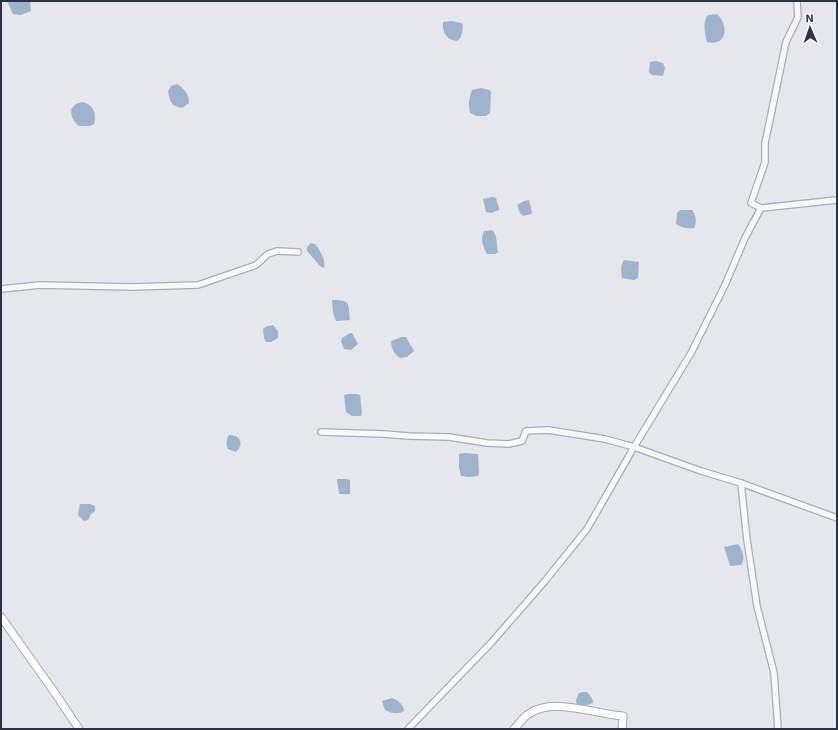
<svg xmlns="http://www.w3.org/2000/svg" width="838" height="730" font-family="'Exo 2',sans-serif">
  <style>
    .water { fill: #9fb4cc }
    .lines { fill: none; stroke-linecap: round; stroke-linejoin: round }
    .minor-casing { stroke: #a9aeb7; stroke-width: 8 }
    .major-casing { stroke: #a3abb8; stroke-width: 9 }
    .minor { stroke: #f7f8fa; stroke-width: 5.5 }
    .major { stroke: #fff; stroke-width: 7 }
  </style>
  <rect width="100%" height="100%" fill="#e4e7ec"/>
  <g class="water">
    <path d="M7,1H30L31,11L21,15L13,14Z"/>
    <path d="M717,14C728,23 729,47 707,42C705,32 702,23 708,15Z"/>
    <path d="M451,21L461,23L463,25C462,31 463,37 457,41C447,40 442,33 443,22Z"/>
    <path d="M656,61L663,63L665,68L663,76L652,75L649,72L650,62Z"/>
    <path d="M177,84C184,88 189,94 189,103L182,108C171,106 170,102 168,91L171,86Z"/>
    <path d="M481,88L489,90L491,92L490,113L486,116H477L470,113C468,104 469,98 472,90Z"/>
    <path d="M82,102C93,104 97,113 94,124L90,126H79C73,121 71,117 71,109L76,104Z"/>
    <path d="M493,197L496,198L499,208V210L491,213L486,212L483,199Z"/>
    <path d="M529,200L532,212L531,214L523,216L520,213L517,205L524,201Z"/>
    <path d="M680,210H692C696,215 697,222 694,228C687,229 682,228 676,224L677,213Z"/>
    <path d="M492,230C498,235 496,245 498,252L495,254H487C483,247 480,239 484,231Z"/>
    <path d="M311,243L315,244C320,250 326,260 324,268L320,266L307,251V247Z"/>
    <path d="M624,260L639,262L638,278L634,280L622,278C621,271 620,266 624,260Z"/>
    <path d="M332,300C351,300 348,303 350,320L336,321L333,313Z"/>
    <path d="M273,325L278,331V338L271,342H266L264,338L263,329L267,326Z"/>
    <path d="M350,333H352L358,344L351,350L344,349L341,341L342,338Z"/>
    <path d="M402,337H406L414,351L407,357L400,358C395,355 391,348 391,341Z"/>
    <path d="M348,394H357L360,395L362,413L361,416H352L346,412L344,395Z"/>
    <path d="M229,435L236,436C243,441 241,447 236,452L228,449C226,445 226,439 229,435Z"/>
    <path d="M464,453L478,454L479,474L478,476L469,477L461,476L459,467V454Z"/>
    <path d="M337,479H346L350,480V494H339Z"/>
    <path d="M80,504H90L95,506V511L91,514L88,520L84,521L78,515Z"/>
    <path d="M738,544C742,549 746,559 741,565L730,566L724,547Z"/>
    <path d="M583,692H587C590,696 593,697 593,703L582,707L577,706L576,700L579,693Z"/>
    <path d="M392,698C398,700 403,704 404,711C398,715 390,713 385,710L382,701Z"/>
  </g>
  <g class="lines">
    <defs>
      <g id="minor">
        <path d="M797,1L798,17L786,42L769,124L765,143V162L751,203L761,208L837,200"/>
        <path d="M1,289L40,285L131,287L198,285L256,265L268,254L277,251L298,252"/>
        <path d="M321,432L384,434L409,436L449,437L487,443L509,444L522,441L526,431L548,430L605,439L634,447L701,471L741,483L837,518"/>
        <path d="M741,483L747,540L757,606L774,673L778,729"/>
        <path d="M408,729L491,643L545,581L587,529L634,447L691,353L725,285L745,238L761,208"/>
      </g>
      <g id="major">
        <path d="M1,617L55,693L79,729"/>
        <path d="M514,729C518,725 522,719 527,715C553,696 594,714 623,716L622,729"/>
      </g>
    </defs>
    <use href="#minor" class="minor-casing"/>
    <use href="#major" class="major-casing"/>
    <use href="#minor" class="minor"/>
    <use href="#major" class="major"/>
  </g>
  <rect width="838" height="730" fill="none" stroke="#2b3445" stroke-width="4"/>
  <g transform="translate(810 28) rotate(358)" stroke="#f4f6f9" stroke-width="3" paint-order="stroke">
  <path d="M0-3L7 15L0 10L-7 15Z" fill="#2b3445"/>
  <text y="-6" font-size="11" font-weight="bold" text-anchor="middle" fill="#2b3445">N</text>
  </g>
</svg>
